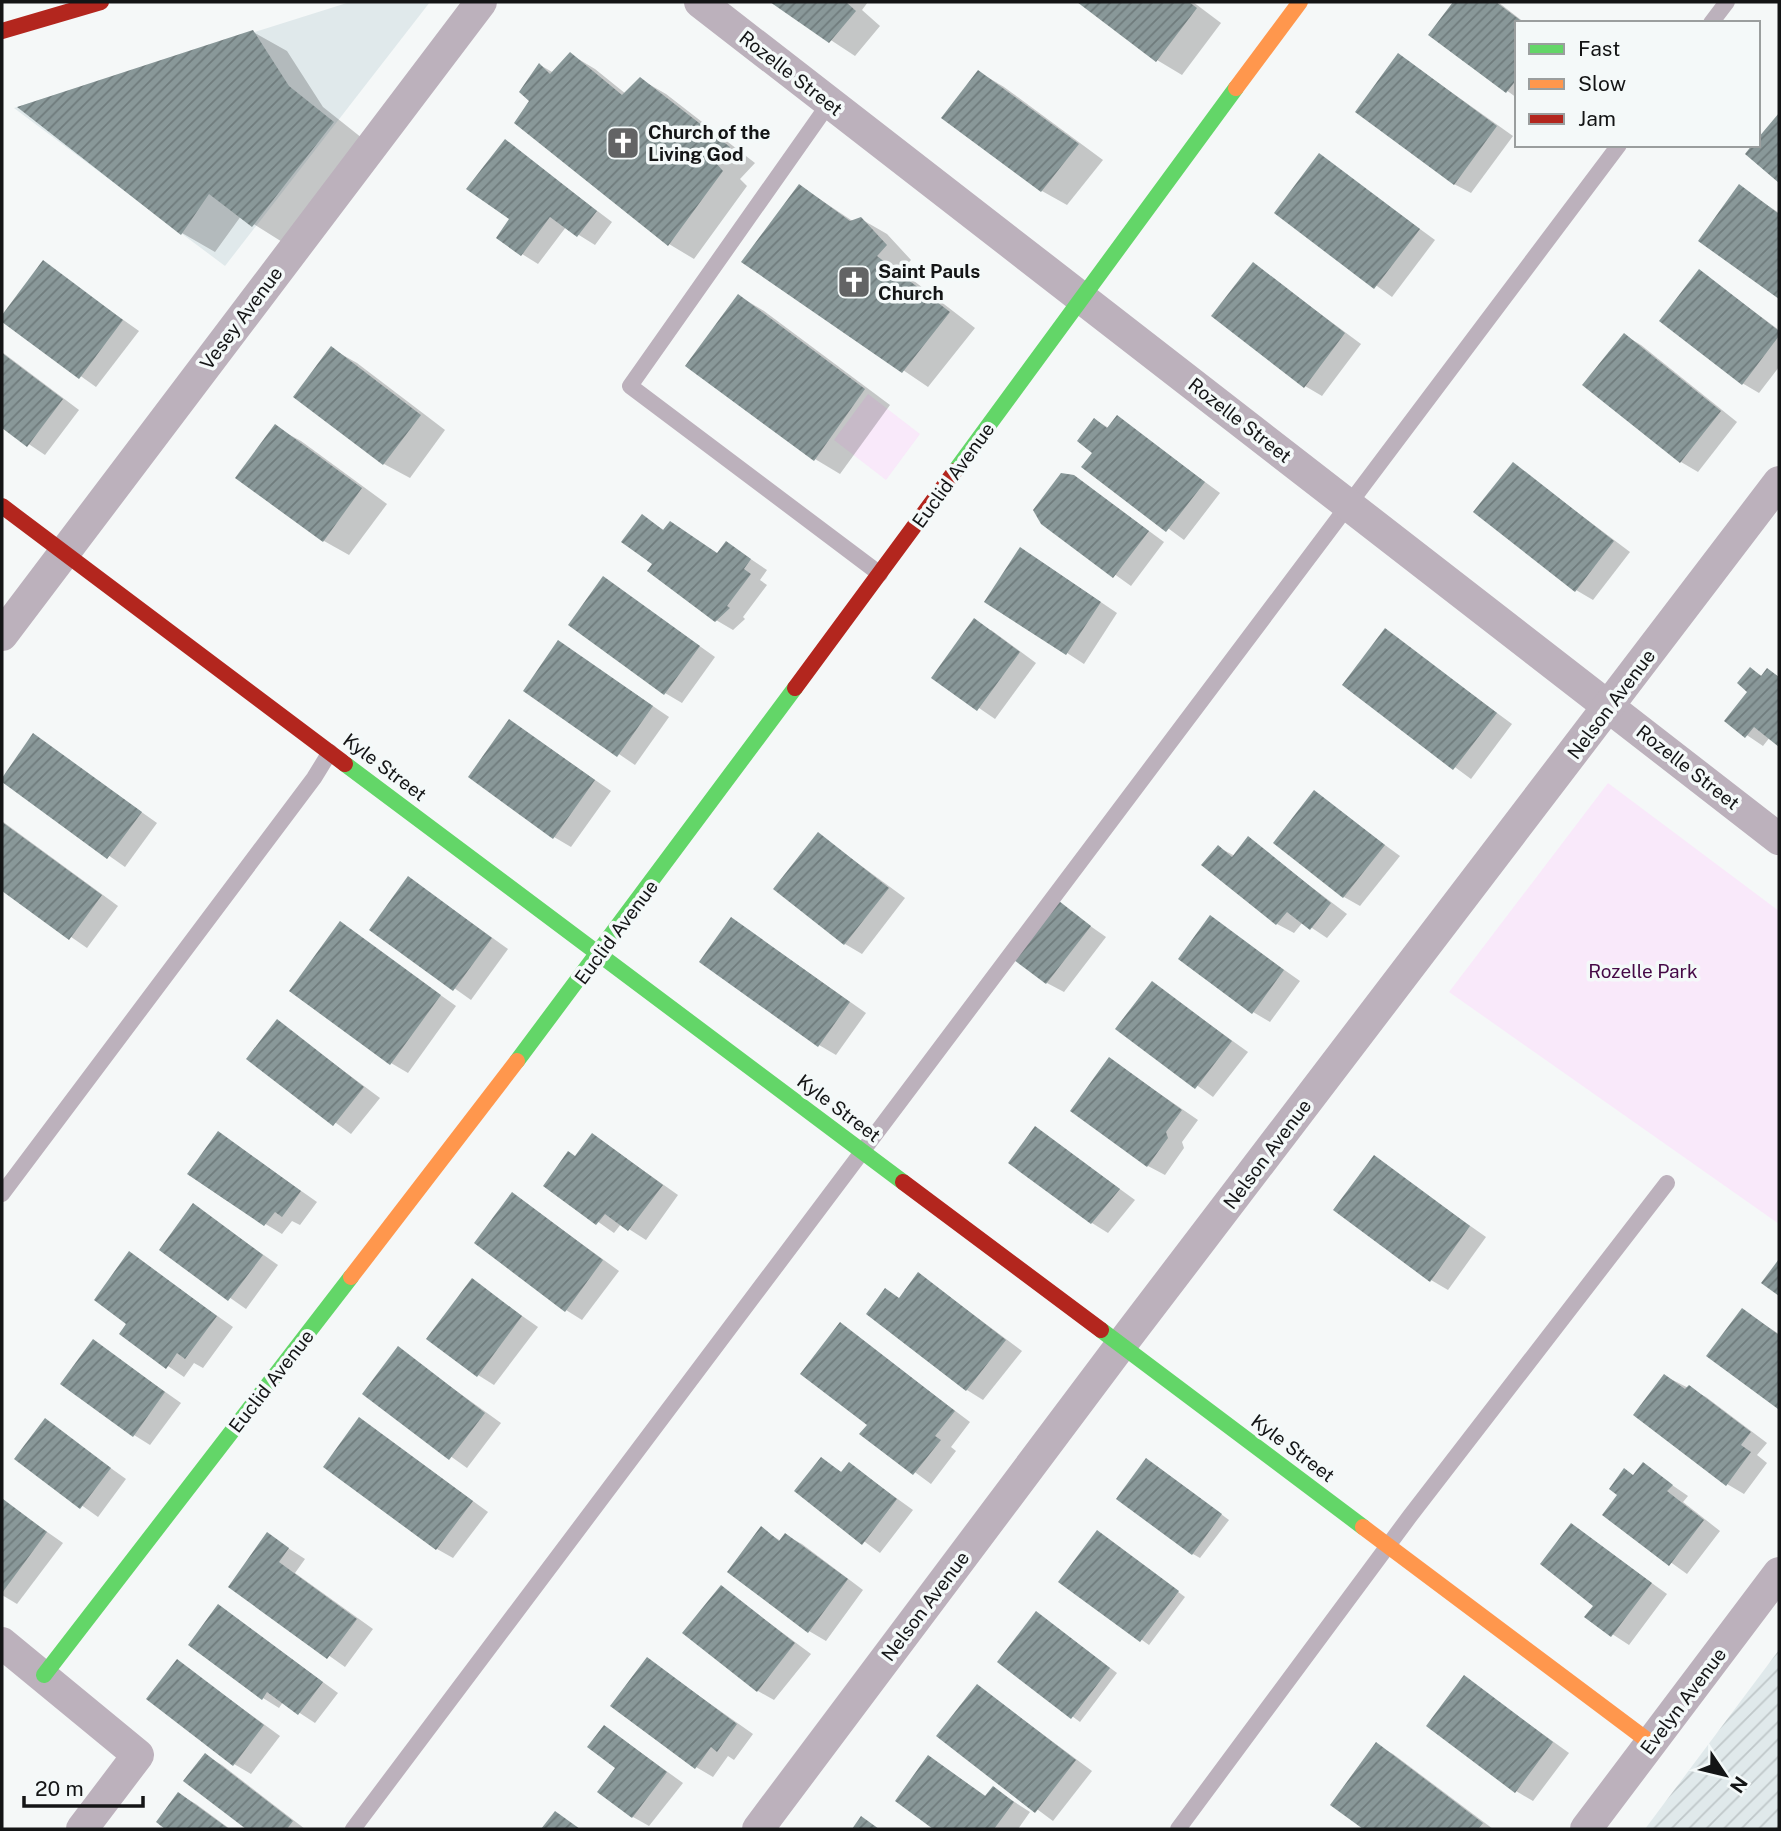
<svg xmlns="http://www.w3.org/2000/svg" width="1781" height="1831" font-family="'Public Sans',sans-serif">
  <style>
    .built { fill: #e0e9eb }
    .industrial { fill: url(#industrial-furrows) }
    .green { fill: #f9e9fa }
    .shadow { fill: #0003 }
    .building { fill: url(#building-hatch) }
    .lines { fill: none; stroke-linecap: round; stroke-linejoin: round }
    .lane { stroke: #bcb1bc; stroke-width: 16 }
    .street { stroke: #bcb1bc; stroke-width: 32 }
    .fast { stroke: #63d668; stroke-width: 16 }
    .slow { stroke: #ff974d; stroke-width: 16 }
    .jam { stroke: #b3261e; stroke-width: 16 }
    .labels { text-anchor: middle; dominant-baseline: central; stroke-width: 7; stroke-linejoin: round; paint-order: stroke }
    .street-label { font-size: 19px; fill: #141516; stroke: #f4f9f9 }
    .poi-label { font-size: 19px; font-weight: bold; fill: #141516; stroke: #f4f9f9; text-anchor: start }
    .park-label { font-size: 19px; fill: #450946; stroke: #f4f9f9 }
  </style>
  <defs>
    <pattern id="industrial-furrows" width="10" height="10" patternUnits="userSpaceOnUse" patternTransform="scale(1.75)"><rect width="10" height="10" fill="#e0e9eb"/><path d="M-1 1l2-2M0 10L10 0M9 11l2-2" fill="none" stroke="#bfc7c9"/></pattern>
    <pattern id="building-hatch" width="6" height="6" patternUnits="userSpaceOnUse" patternTransform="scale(1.75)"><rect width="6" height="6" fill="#899899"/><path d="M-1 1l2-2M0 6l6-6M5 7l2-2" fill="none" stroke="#6f7b7c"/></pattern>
  </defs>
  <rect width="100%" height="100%" fill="#f5f8f8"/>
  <path class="built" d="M350,2H430L225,266L14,108Z"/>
  <path class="industrial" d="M1779,1650V1829H1645Z"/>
  <g class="green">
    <path d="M868,394L920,434L886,480L834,440Z"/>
    <path d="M1608,783L1779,911V1224L1449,992Z"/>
  </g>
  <g class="shadow">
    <path d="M773,2H868L862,10L880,26L855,56Z"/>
    <path d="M1080,2H1193L1221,23L1182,75L1157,60Z"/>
    <path d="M1455,2H1498L1525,23H1517V98L1431,35Z"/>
    <path d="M253,32L287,51L323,107L367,142L287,245L241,216L215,252L182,233Z"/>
    <path d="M570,54L595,69L626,94L640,79L666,94L755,163L740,179L747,186L694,259L669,244L532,101L540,65L554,73Z"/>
    <path d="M1399,55L1513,136L1471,193L1454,184Z"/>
    <path d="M979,72L1004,87L1103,160L1067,205L1042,191L944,117Z"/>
    <path d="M506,142L612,222L595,245L566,227L538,264L522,254L512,218Z"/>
    <path d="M1319,155L1435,240L1392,297L1276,212Z"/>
    <path d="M800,186L854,222L861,219L887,234L911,260L901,271L975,328L928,387L744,262Z"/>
    <path d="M1740,187L1779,213V297L1701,240Z"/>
    <path d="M43,263L139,331L96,387L2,320Z"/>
    <path d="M1253,264L1361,344L1322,396L1305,386Z"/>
    <path d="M1699,271L1779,330V367L1759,393L1742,383Z"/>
    <path d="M739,296L764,311L890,405L840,474L815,459Z"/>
    <path d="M1624,335L1641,345L1737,422L1698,472L1681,462L1584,384Z"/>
    <path d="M332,349L357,363L445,430L410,478L384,464L296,396Z"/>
    <path d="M2,352L79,410L45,455L2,426Z"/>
    <path d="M1117,417L1220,493L1184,540L1084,466L1094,452L1095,420L1109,428Z"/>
    <path d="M275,427L301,441L387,504L349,555L324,541L238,478Z"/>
    <path d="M1513,464L1630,552L1593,600L1576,590Z"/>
    <path d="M1074,476L1164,542L1131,586L1043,523Z"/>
    <path d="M642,516L665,531L670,523L718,554L727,543L767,570L760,580L767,585L743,617L745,619L733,630L716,620L654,564Z"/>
    <path d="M1037,559L1117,613L1084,664L987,601Z"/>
    <path d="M604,578L715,657L682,703L665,693Z"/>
    <path d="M991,630L1036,663L995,719L934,677Z"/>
    <path d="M1386,631L1512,724L1471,779L1344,685Z"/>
    <path d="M559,642L669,717L635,765L525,690Z"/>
    <path d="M1750,669L1762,676L1768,670L1779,677V744L1770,737L1763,746L1726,721L1749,692Z"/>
    <path d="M510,721L611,791L571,847L554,837Z"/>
    <path d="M34,736L157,823L125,867L2,780Z"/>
    <path d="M1314,793L1400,856L1360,906L1344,897Z"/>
    <path d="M2,821L118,906L87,948L2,889Z"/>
    <path d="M818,834L905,898L862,954L845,944Z"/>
    <path d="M1248,839L1347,914L1327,938L1303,922L1294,933L1277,924L1218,847L1235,856Z"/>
    <path d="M409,878L508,949L471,1000L371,929Z"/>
    <path d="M1059,904L1106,937L1064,992L1047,983Z"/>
    <path d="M1211,918L1300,981L1270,1022L1253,1012Z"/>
    <path d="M732,919L866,1013L836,1055L819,1045Z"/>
    <path d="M340,924L456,1006L408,1073L391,1063Z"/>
    <path d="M1152,983L1248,1052L1213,1097L1118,1028Z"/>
    <path d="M278,1022L380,1098L351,1134L249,1059Z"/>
    <path d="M1109,1059L1198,1120L1182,1142L1184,1148L1165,1175L1148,1166Z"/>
    <path d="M1036,1128L1135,1200L1108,1233L1092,1223Z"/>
    <path d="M219,1133L317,1202L300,1225L292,1221L282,1234L224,1199L189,1174Z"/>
    <path d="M593,1135L678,1195L646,1240L621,1224L614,1233L546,1185L576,1158Z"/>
    <path d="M1374,1158L1486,1237L1448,1290L1431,1280Z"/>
    <path d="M513,1194L619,1271L582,1320L566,1310Z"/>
    <path d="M194,1206L278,1265L246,1309L162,1250Z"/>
    <path d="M130,1254L233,1327L203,1368L194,1363L184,1377L121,1334L128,1324Z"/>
    <path d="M919,1274L1022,1351L983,1400L967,1390L900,1299Z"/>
    <path d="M472,1281L538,1327L494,1385L478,1375Z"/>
    <path d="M1742,1310L1779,1334V1408L1709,1356Z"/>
    <path d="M840,1324L970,1422L951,1447L956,1451L931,1484L862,1433L869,1424Z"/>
    <path d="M93,1341L181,1403L150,1445L134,1435Z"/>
    <path d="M398,1349L501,1423L467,1468L364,1394Z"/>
    <path d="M1665,1376L1706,1397L1767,1443L1757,1455L1767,1463L1744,1494L1727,1484Z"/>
    <path d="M360,1419L488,1512L453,1558L437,1549Z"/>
    <path d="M45,1421L126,1479L98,1517L17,1459Z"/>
    <path d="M821,1459L843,1473L849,1464L913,1510L880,1553L796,1491Z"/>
    <path d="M1155,1465L1229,1520L1200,1558L1193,1554Z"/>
    <path d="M1643,1465L1688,1496L1683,1502L1720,1531L1687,1574L1605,1515Z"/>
    <path d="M3,1501L63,1543L17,1604L2,1595Z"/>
    <path d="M1571,1525L1667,1594L1629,1645L1586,1617L1595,1606Z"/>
    <path d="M761,1529L781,1541L785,1535L802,1544L863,1590L826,1641L809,1631Z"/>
    <path d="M268,1535L305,1559L295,1573L373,1629L345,1667L231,1586Z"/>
    <path d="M1105,1537L1185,1597L1149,1645L1061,1582Z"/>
    <path d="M721,1587L811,1654L774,1700L758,1691Z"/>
    <path d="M218,1606L338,1693L315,1723L283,1702L279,1708L263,1698Z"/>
    <path d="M1044,1618L1117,1673L1080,1722L999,1662Z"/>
    <path d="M648,1660L753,1734L734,1760L728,1756L713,1777L696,1767Z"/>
    <path d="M177,1661L280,1736L251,1774L234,1764Z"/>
    <path d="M1464,1677L1569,1753L1533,1801L1516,1791Z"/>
    <path d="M978,1686L1092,1771L1053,1821L939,1736Z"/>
    <path d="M605,1727L683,1783L649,1826L633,1817Z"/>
    <path d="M1377,1745L1393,1754L1493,1829H1366L1333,1804Z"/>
    <path d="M205,1755L222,1765L305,1829H249L185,1781Z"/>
    <path d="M929,1757L987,1797L993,1788L1030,1812L1018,1829H936L897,1800Z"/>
    <path d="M179,1794L196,1804L230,1829H168L158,1822Z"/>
  </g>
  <g class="building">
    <path d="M770,2H846L856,11L829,43Z"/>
    <path d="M1077,2H1189L1197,8L1156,62Z"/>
    <path d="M1453,2H1496L1524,23H1517V79L1506,93L1428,35Z"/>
    <path d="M253,30L289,86L334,122L252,227L209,194L181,235L17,107Z"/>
    <path d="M570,52L622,95L640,77L730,147L716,163L723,171L668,246L514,123L529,101L519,92L539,63L550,74Z"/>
    <path d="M1398,53L1497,126L1454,185L1355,112Z"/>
    <path d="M978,70L1079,144L1041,192L941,118Z"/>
    <path d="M1779,113V183L1745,154L1752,145H1758V138Z"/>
    <path d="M505,139L597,211L577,237L550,217L521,256L496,238L509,219L466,189Z"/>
    <path d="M1319,153L1420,229L1374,289L1274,213Z"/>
    <path d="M799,184L850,221L861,217L887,245L877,256L950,312L902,373L741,262Z"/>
    <path d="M1739,184L1779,214V299L1698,241Z"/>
    <path d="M43,260L123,320L79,379L2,322V315Z"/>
    <path d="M1253,262L1345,333L1304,388L1211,316Z"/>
    <path d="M1699,269L1779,331V336L1742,385L1659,321Z"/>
    <path d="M738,294L865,389L814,461L685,366Z"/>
    <path d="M1624,333L1721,411L1680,463L1582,385Z"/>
    <path d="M331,346L421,415L383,465L293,397Z"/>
    <path d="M2,353L63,399L27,447L2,428Z"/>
    <path d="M1117,415L1205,482L1166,532L1081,467L1092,453L1077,441L1094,418L1107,428Z"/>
    <path d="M275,424L362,488L323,542L235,478Z"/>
    <path d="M1513,462L1614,541L1575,592L1473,512Z"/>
    <path d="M1061,473L1074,475L1149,531L1113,578L1041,524L1033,510Z"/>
    <path d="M642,514L663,530L670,521L717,553L726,541L751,559L744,569L751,574L727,606L730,608L715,622L647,571L652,564L621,542Z"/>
    <path d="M1020,547L1101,602L1066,655L984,602Z"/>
    <path d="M603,576L700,646L664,695L568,625Z"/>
    <path d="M974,618L1020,652L977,711L931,678Z"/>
    <path d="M1385,628L1497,713L1453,770L1342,685Z"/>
    <path d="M558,640L653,706L617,757L523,691Z"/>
    <path d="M1750,667L1761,676L1767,668L1779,677V747L1754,727L1745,738L1724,721L1747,692L1737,683Z"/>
    <path d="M509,719L595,780L553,839L468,777Z"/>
    <path d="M33,733L142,812L107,859L2,782V778Z"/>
    <path d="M1314,790L1385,845L1343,898L1273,843Z"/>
    <path d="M2,822L102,895L69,940L2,891Z"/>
    <path d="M818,832L889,888L844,945L773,889Z"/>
    <path d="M1248,836L1331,903L1310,930L1287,912L1276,925L1201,865L1218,845L1232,857Z"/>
    <path d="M408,876L492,938L453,991L369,930Z"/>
    <path d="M1059,901L1091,926L1046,984L1014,960Z"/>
    <path d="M1210,915L1284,970L1252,1014L1178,959Z"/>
    <path d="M731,917L850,1002L818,1047L699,962Z"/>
    <path d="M340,921L441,995L390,1065L289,991Z"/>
    <path d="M1152,981L1232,1041L1195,1089L1115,1029Z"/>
    <path d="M277,1019L364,1087L333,1126L246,1059Z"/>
    <path d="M1109,1057L1182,1110L1166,1132L1168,1138L1147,1167L1070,1111Z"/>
    <path d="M1035,1126L1120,1189L1091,1224L1008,1163Z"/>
    <path d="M218,1131L301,1191L282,1217L275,1212L264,1226L187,1174Z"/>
    <path d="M592,1133L663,1185L628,1231L605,1214L596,1225L543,1186L568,1151L575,1156Z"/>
    <path d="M1374,1155L1470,1226L1430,1282L1333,1210Z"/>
    <path d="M512,1192L603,1260L565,1312L474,1243Z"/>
    <path d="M193,1203L263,1255L228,1301L159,1250Z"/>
    <path d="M129,1251L217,1316L185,1359L177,1353L166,1369L119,1334L126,1324L94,1300Z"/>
    <path d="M1779,1259V1296L1761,1283Z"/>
    <path d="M918,1272L1006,1340L966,1391L866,1314L885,1288L899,1298Z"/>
    <path d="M472,1278L522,1316L477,1377L426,1339Z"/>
    <path d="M1742,1308L1779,1335L1778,1409L1706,1356Z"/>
    <path d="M840,1322L955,1411L935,1436L941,1440L913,1475L859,1434L867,1425L800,1374Z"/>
    <path d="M93,1339L165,1392L133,1437L60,1384Z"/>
    <path d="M398,1346L485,1413L449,1460L362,1394Z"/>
    <path d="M1664,1374L1685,1389L1689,1385L1751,1432L1741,1445L1751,1452L1726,1486L1633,1415Z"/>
    <path d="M359,1417L473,1501L436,1550L323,1467Z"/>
    <path d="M45,1418L111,1468L80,1509L14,1459Z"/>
    <path d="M821,1457L841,1472L849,1462L897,1499L862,1545L794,1491Z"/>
    <path d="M1146,1458L1222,1514L1192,1555L1116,1499Z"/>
    <path d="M1643,1462L1673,1485L1667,1491L1704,1520L1669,1566L1602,1515L1617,1495L1609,1489L1624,1468L1633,1475Z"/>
    <path d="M3,1499L47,1532L2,1593V1500Z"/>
    <path d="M1571,1523L1652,1583L1611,1637L1584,1617L1593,1606L1540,1564Z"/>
    <path d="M761,1526L779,1541L785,1533L848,1579L808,1633L727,1572Z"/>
    <path d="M1097,1530L1179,1591L1140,1642L1058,1582Z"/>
    <path d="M267,1532L289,1548L279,1562L357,1619L327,1659L228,1587Z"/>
    <path d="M721,1585L795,1643L757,1692L682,1633Z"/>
    <path d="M218,1604L323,1682L298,1715L267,1692L262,1700L188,1645Z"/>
    <path d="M1036,1611L1110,1668L1071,1719L997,1662Z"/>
    <path d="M647,1657L737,1724L717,1752L711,1747L695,1769L610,1706Z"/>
    <path d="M177,1659L264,1725L233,1766L146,1699Z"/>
    <path d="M1464,1675L1553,1742L1515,1793L1426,1726Z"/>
    <path d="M977,1684L1076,1760L1035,1813L936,1736Z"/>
    <path d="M604,1725L667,1772L632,1818L597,1792L615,1768L587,1747Z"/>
    <path d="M1376,1742L1483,1823L1478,1829H1363L1330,1805Z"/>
    <path d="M205,1753L293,1821L287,1829H246L183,1781Z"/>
    <path d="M928,1755L985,1796L993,1786L1014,1802L994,1829H933L895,1801Z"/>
    <path d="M178,1792L229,1829H165L156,1822Z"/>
    <path d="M555,1811L580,1829H541Z"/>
    <path d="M861,1816L879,1829H852Z"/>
  </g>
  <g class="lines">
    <g class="lane">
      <path d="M1711,23L1727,2"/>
      <path d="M830,102L630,386L880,574"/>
      <path d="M2,1194L314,778L330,752"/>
      <path d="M353,1829L1619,145"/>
      <path d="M1178,1829L1410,1516L1667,1183"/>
    </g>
    <g class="street">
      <path d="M700,2L1779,839"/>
      <path d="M2,635L481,2"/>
      <path d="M2,1643L138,1755L82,1829"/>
      <path d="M758,1829L1121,1345L1779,482"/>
      <path d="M1586,1829L1779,1573"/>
    </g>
    <g class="fast">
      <path d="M955,471L1236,88"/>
      <path d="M345,764L903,1182"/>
      <path d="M517,1061L795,688"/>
      <path d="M1101,1330L1363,1527"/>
      <path d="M44,1675L351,1277"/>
    </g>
    <g class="slow">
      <path d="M1236,88L1300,2"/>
      <path d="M351,1277L517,1061"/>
      <path d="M1363,1527L1651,1743"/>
    </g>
    <g class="jam">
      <path d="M2,31L101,2"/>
      <path d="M2,506L345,764"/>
      <path d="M795,688L955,471"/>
      <path d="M903,1182L1101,1330"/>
    </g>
  </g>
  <defs>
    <symbol id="church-square" viewBox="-11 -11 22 22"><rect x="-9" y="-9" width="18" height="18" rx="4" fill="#636465" stroke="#f4f9f9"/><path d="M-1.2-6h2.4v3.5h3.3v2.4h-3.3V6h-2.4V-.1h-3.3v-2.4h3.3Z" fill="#fff"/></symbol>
  </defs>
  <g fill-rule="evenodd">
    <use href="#church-square" x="604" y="124" width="38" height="38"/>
    <use href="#church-square" x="835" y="263" width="38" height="38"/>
  </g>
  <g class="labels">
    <g class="street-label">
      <text transform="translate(791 73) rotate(38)">Rozelle Street</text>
      <text transform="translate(241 318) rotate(-53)">Vesey Avenue</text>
      <text transform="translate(1240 420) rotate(38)">Rozelle Street</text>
      <text transform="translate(953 475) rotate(-54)">Euclid Avenue</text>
      <text transform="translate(1611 704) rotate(-53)">Nelson Avenue</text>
      <text transform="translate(385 767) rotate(37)">Kyle Street</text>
      <text transform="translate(1688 767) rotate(38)">Rozelle Street</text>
      <text transform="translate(616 932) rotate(-53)">Euclid Avenue</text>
      <text transform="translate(839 1108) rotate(37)">Kyle Street</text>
      <text transform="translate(1267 1154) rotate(-53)">Nelson Avenue</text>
      <text transform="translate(271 1381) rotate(-52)">Euclid Avenue</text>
      <text transform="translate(1293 1448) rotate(37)">Kyle Street</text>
      <text transform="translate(925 1606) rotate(-53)">Nelson Avenue</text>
      <text transform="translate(1683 1701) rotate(-53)">Evelyn Avenue</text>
    </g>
    <g class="poi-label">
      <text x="648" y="132">Church of the<tspan x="648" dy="22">Living God</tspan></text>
      <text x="878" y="271">Saint Pauls<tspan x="878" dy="22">Church</tspan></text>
    </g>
    <g class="park-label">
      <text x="1643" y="971">Rozelle Park</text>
    </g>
  </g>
  <rect width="1781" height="1831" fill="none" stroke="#141516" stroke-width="7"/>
  <rect x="1515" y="21" width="245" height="126" fill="#f4f9f9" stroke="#9a9e9e" stroke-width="2"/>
  <rect x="1529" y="44" width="35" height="10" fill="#63d668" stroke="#9a9e9e" stroke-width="2"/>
  <text x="1578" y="56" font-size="21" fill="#141516">Fast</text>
  <rect x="1529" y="79" width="35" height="10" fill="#ff974d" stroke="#9a9e9e" stroke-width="2"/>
  <text x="1578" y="91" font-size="21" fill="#141516">Slow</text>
  <rect x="1529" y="114" width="35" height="10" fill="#b3261e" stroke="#9a9e9e" stroke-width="2"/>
  <text x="1578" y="126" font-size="21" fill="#141516">Jam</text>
  <g transform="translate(1725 1775) rotate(125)" stroke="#f4f9f9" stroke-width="5" paint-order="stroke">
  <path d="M0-5L12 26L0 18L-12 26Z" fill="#141516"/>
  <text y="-10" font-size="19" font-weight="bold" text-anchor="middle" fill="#141516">N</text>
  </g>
  <path d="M24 1796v10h119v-10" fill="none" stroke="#141516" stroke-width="3.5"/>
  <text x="35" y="1796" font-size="21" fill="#141516" stroke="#f4f9f9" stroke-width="5" paint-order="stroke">20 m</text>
</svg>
